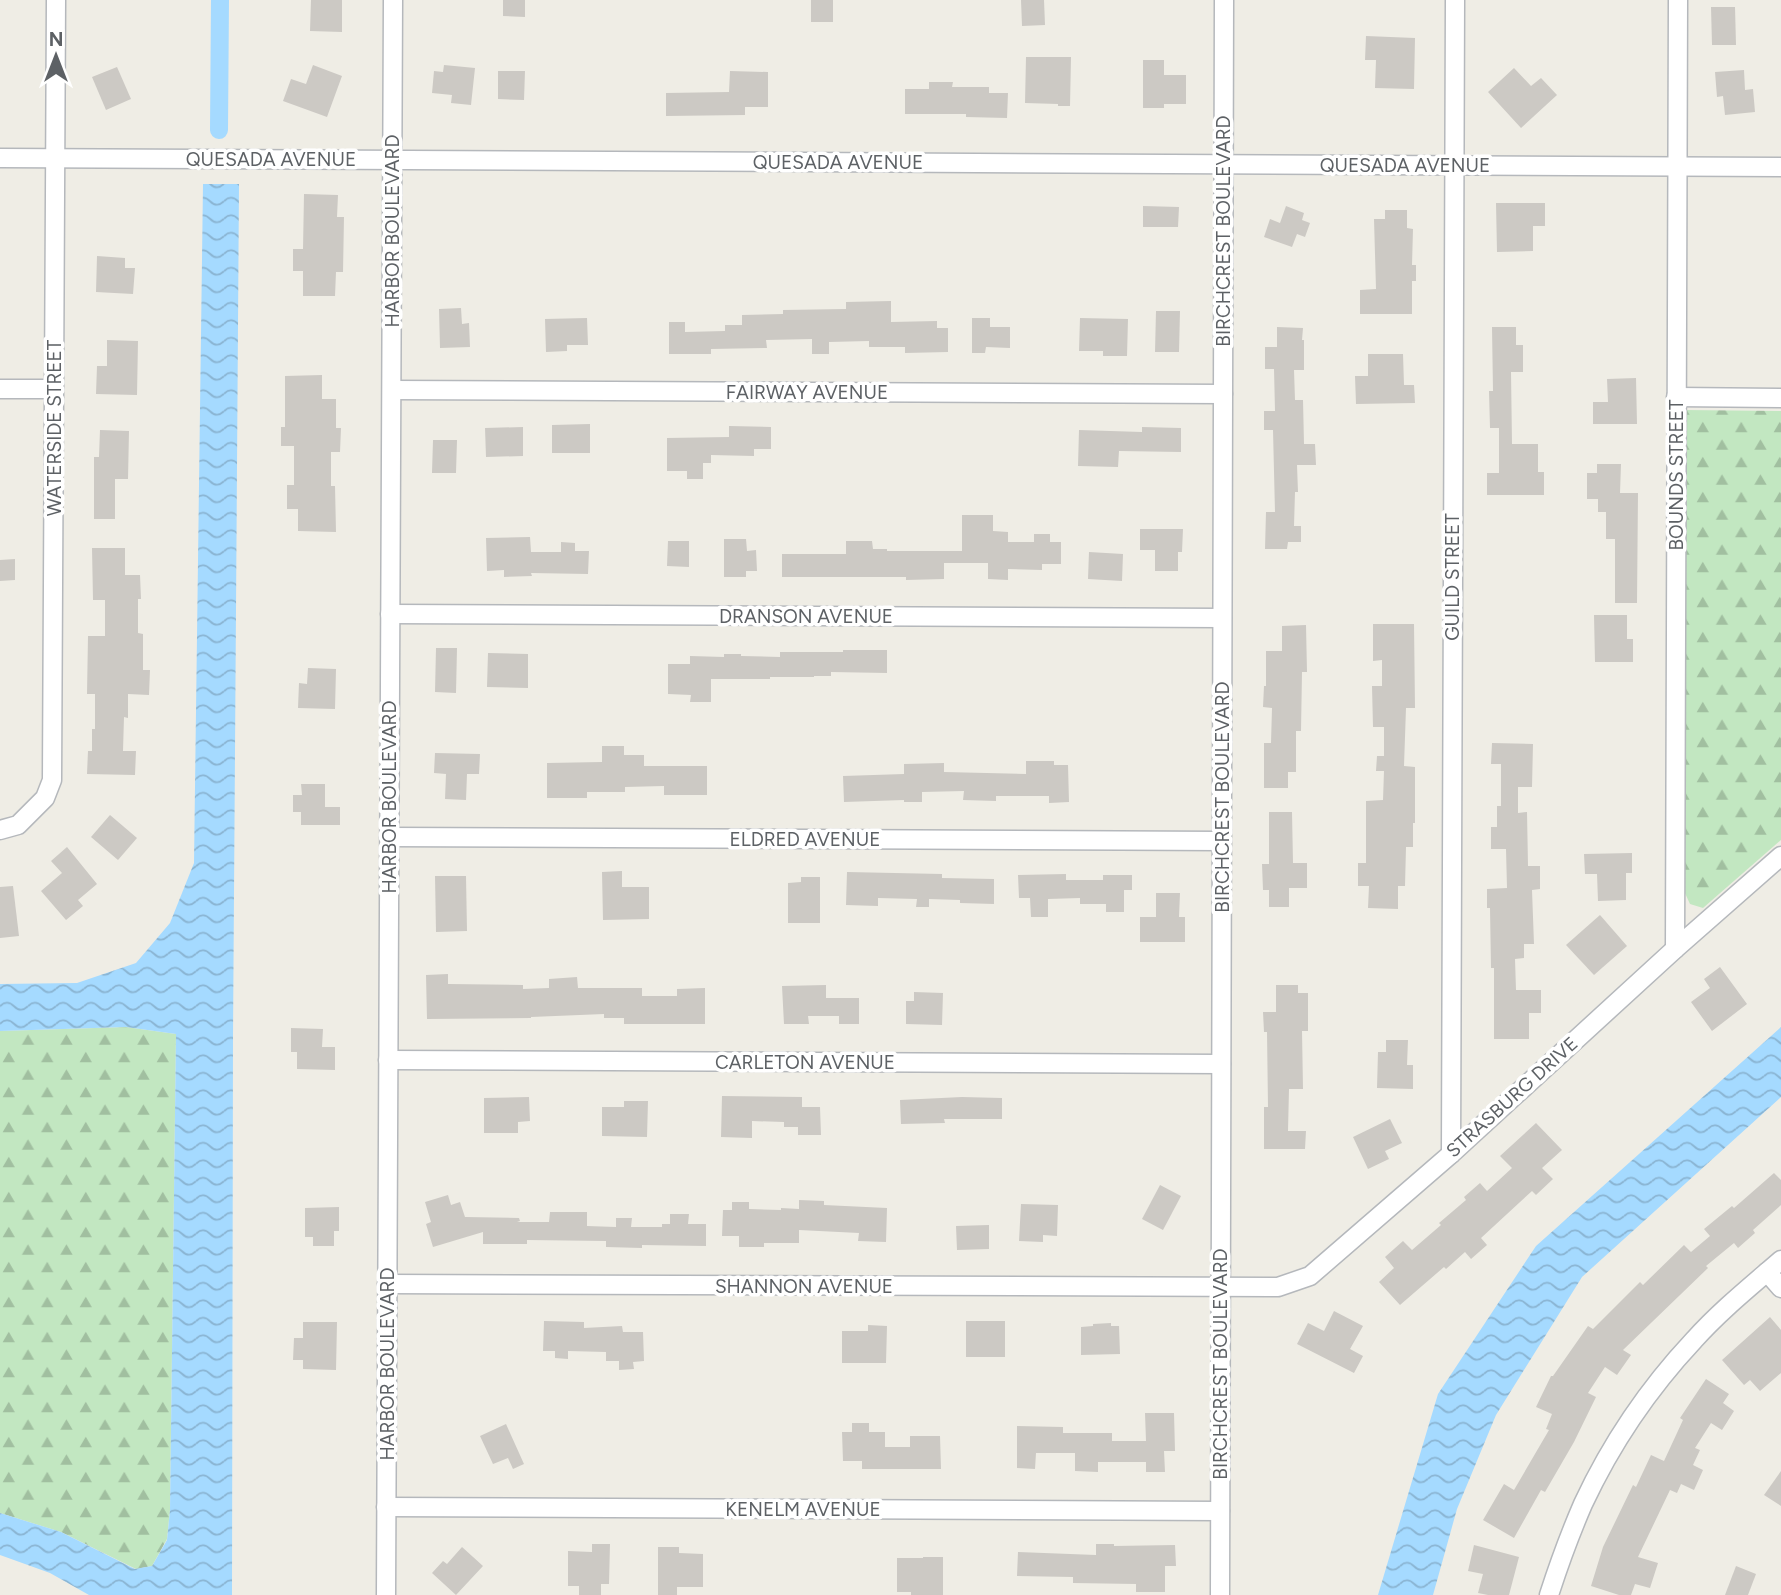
<svg xmlns="http://www.w3.org/2000/svg" width="1781" height="1595" font-family="Figtree,sans-serif">
  <style>
    .forest { fill: url(#forest-firs) }
    .water { fill: url(#water-waves) }
    .lines { fill: none; stroke-linecap: round; stroke-linejoin: round }
    .canal { stroke: #a5daff; stroke-width: 18 }
    .building { fill: #ccc9c4 }
    .minor-casing { stroke: #b5b8bc; stroke-width: 21 }
    .minor { stroke: #fff; stroke-width: 18 }
    .labels { text-anchor: middle; dominant-baseline: central; stroke-width: 7; stroke-linejoin: round; paint-order: stroke }
    .street-label { font-size: 19px; fill: #5d6165; stroke: #fff }
  </style>
  <defs>
    <pattern id="forest-firs" width="22" height="20" patternUnits="userSpaceOnUse" patternTransform="scale(1.75)"><rect width="22" height="20" fill="#c2e7c1"/><path d="M5 1l3.5 6h-7zM16 11l3.5 6h-7z" fill="#a1bfa0"/></pattern>
    <pattern id="water-waves" width="16" height="10" patternUnits="userSpaceOnUse" patternTransform="scale(1.75)"><rect width="16" height="10" fill="#a5daff"/><path d="M0 5q4-4 8 0t8 0" fill="none" stroke="#8ab4d2"/></pattern>
  </defs>
  <rect width="100%" height="100%" fill="#efede5"/>
  <g class="forest">
    <path d="M1684,410L1781,411V840L1703,908L1690,904L1684,891Z"/>
    <path d="M126,1027L176,1034L170,1510L167,1539L152,1566L136,1569L61,1532L0,1513V1031Z"/>
  </g>
  <g class="water">
    <path d="M203,184H239L233,1037L232,1595H89L50,1573L0,1555V1513L61,1532L135,1569L152,1566L167,1540L170,1510L176,1034L126,1027L0,1031V984L77,983L136,963L170,923L194,863Z"/>
    <path d="M1781,1027V1097L1582,1277L1496,1415L1457,1509L1433,1595H1378L1438,1394L1536,1246Z"/>
  </g>
  <g class="lines">
    <path class="canal" d="M219,130L220,0"/>
  </g>
  <g class="building">
    <path d="M311,0H342V32L310,31Z"/>
    <path d="M503,0H525V17L503,16Z"/>
    <rect x="811" y="0" width="22" height="22"/>
    <path d="M1021,0H1044L1045,25L1022,26Z"/>
    <path d="M1711,7H1735L1736,45H1712Z"/>
    <path d="M1366,36L1415,38L1414,89L1375,88L1376,60H1365Z"/>
    <path d="M1026,57H1071L1070,106H1058V104L1025,103Z"/>
    <path d="M1143,60H1164V75H1186V104H1164V108H1143Z"/>
    <path d="M313,65L342,76L327,117L283,101L291,79L306,84Z"/>
    <path d="M444,65L475,68L471,105L451,103L452,95L432,93L434,71L443,72Z"/>
    <path d="M117,67L131,99L106,110L92,77Z"/>
    <path d="M1514,68L1531,86L1541,78L1557,95L1521,128L1488,92Z"/>
    <path d="M1744,70L1745,90L1753,89L1755,112L1725,115L1723,96L1717,97L1715,72Z"/>
    <path d="M498,71H525L524,100L498,99Z"/>
    <path d="M730,71L768,72V107H745V115L666,116V93L729,92Z"/>
    <path d="M929,82H953L952,87H989V93H1008L1007,118L966,117V114H905V89H929Z"/>
    <path d="M304,194L338,195L337,217H344L343,272H336L335,296H303V271H293V249H303Z"/>
    <path d="M1496,203H1545V226H1533V251L1497,252Z"/>
    <path d="M1143,206L1179,207L1178,227H1143Z"/>
    <path d="M1286,206L1304,213L1302,220L1310,223L1305,237L1297,234L1292,247L1264,237L1270,219L1280,223Z"/>
    <path d="M1385,210H1407V228L1413,229L1412,265H1416V281H1412V314H1360V290L1376,289L1374,219H1385Z"/>
    <path d="M97,256L125,258V268H135L133,294L96,292Z"/>
    <path d="M891,301V322L937,321V328H948V352L905,353V347H869V341L829,342V354H812V339L766,340L767,348L711,349V354H669V322H685V332L725,331V325H742V315L783,314V310L846,309V302Z"/>
    <path d="M461,308L462,324L469,323L470,347L440,348L439,309Z"/>
    <path d="M1156,311H1180L1179,352H1155Z"/>
    <path d="M587,318L588,345H567V351L546,352L545,319Z"/>
    <path d="M972,318H990V327H1010V348L986,347L985,353H972Z"/>
    <path d="M1080,318L1128,319L1127,356H1103V351H1079Z"/>
    <path d="M1277,327L1303,328L1302,340H1304V370H1294L1295,400H1303L1304,444H1315L1316,465H1297L1298,492H1295L1294,526H1301V542H1288L1287,549H1265L1266,512H1275L1273,430H1264V411H1275L1274,369H1265V347H1277Z"/>
    <path d="M1492,327H1516V345H1523V372H1511L1512,444H1538V472H1544V495H1487V473H1499V428H1490L1489,391H1493Z"/>
    <path d="M107,340L138,341L137,395L96,394L97,366H107Z"/>
    <path d="M1368,354H1403L1404,385H1414L1415,403L1356,404L1355,376H1368Z"/>
    <path d="M322,375V399H336V428H341L340,452H331V486H335L336,532L298,531V509H287V485H294V446H281V427H285V376Z"/>
    <path d="M1636,378L1637,424H1593V402H1608L1607,379Z"/>
    <path d="M590,424V453H552V425Z"/>
    <path d="M729,426L771,427V449H754V456L711,455V463H703V479H687V471H667V438L729,437Z"/>
    <path d="M523,427V456L486,457L485,428Z"/>
    <path d="M1142,427L1181,428V452L1119,451L1118,467L1078,466L1079,430L1142,432Z"/>
    <path d="M100,430L129,431L128,479H115V519H94V457H99Z"/>
    <path d="M433,440H457L456,473H432Z"/>
    <path d="M1597,464H1621L1620,493H1638L1637,603H1615V539H1606V512H1598V499H1587V473H1597Z"/>
    <path d="M962,515H993V531L1008,532V542H1034V534H1050V542H1061V564H1042V570L1008,569V580L988,579V563H944V579L906,580V577H782V554H846V541H872L873,549H887V551H962Z"/>
    <path d="M1140,529H1183L1182,552H1178V571H1155V550H1140Z"/>
    <path d="M530,537L531,552H561V542L575,543V551H589L588,574L531,573L532,576L504,577V570L487,571L486,538Z"/>
    <path d="M724,539H746L747,551L756,550L757,571H746V577H724Z"/>
    <path d="M668,541H689V567L667,566Z"/>
    <path d="M92,548H125V575H140L141,599H138V633L143,634V670H150L149,695L128,694V718L124,717L123,751H136L135,775L87,774L88,751H92V729H95V694H87L88,636H105V600H93Z"/>
    <path d="M1089,552L1123,554L1122,581L1088,579Z"/>
    <path d="M15,559V580L0,581V560Z"/>
    <path d="M1594,615H1627V639H1633V662H1595Z"/>
    <path d="M1373,624H1414L1415,708H1406L1404,766L1415,767V823H1413V847H1406L1405,886H1398V909L1368,908L1369,886H1358V863H1366V801L1383,800L1384,771H1376L1377,756H1384V727H1373L1372,686H1382V660L1373,661Z"/>
    <path d="M1306,625L1307,672H1302L1301,731H1296V772H1288V788H1264V743H1271L1272,708L1263,707L1264,686H1266V651H1282V626Z"/>
    <path d="M436,648H457L456,693L435,692Z"/>
    <path d="M843,650H887V673L831,672V676H814V677H770V679H711V702H690L691,695L668,694V664H690V656L724,657V654H741V656L780,657V652H843Z"/>
    <path d="M488,653L528,654V688L487,687Z"/>
    <path d="M308,668L336,669L335,709L298,708L299,683L307,684Z"/>
    <path d="M1492,743L1533,744L1532,787H1518V813L1527,812L1528,866H1540V889L1532,890L1534,944H1524V958L1515,959L1516,990H1541V1013H1529V1039H1494V968H1491L1490,908H1487V889L1507,888L1506,849H1491V827H1497V806H1501V764H1491Z"/>
    <path d="M602,746H624V755H644V766H707V795H664V786L625,787V792H587V798H547V763L602,762Z"/>
    <path d="M435,753L480,754L479,774H467L466,800L445,799L446,774L434,773Z"/>
    <path d="M1026,761H1054V765H1068L1069,802L1049,803V796H996V801L963,800L964,791L922,792V802H904V800L844,802L843,776L904,774V764L944,763V772L1026,774Z"/>
    <path d="M301,784H325V807H340V825H301V812H293V795H302Z"/>
    <path d="M1269,812H1292L1293,863H1307V888H1289V907H1269V890H1263L1262,864H1269Z"/>
    <path d="M110,815L137,838L118,860L91,837Z"/>
    <path d="M67,847L97,884L78,900L83,906L66,920L41,891L62,873L51,861Z"/>
    <path d="M1632,853V873H1626V900L1598,901L1597,874H1585L1584,854Z"/>
    <path d="M622,871V887H649V919L603,920L602,872Z"/>
    <path d="M847,872L942,874V878L994,879V904L960,903V900L929,899V907H916L917,899L878,898V906L846,905Z"/>
    <path d="M1066,874V880H1103V875H1132V890H1124V912H1106V904H1080V898L1048,899V917H1031L1030,898H1019L1018,875Z"/>
    <path d="M435,876H466L467,931L436,932Z"/>
    <path d="M801,877H820V923H788V883L801,882Z"/>
    <path d="M13,886L19,936L0,938V887Z"/>
    <path d="M1156,893H1180L1179,917H1185V942H1140V917H1156Z"/>
    <path d="M1600,915L1627,946L1594,975L1566,945Z"/>
    <path d="M1720,967L1747,1004L1712,1031L1691,1002L1710,988L1704,979Z"/>
    <path d="M448,974V984L523,985V989L549,988V979L577,977L578,988H642V996H677V989L705,988V1024H624V1018H604V1014L531,1017V1018L427,1019L426,975Z"/>
    <path d="M826,985V998H859V1024H839V1016H808L809,1024H784L782,986Z"/>
    <path d="M1276,985H1298V993H1308V1031H1302L1303,1089H1289L1288,1131H1306L1305,1149H1264V1107H1268L1267,1032H1264L1263,1012H1276Z"/>
    <path d="M914,992L943,993L942,1025L906,1024V1001H914Z"/>
    <path d="M291,1028L323,1029L322,1047H335V1070L297,1069V1052H291Z"/>
    <path d="M1386,1040H1408L1407,1065H1413V1089L1377,1088L1378,1052H1386Z"/>
    <path d="M722,1096L802,1097V1107H820L821,1135H798V1127H784V1122L752,1121V1138L721,1137Z"/>
    <path d="M529,1097L530,1121L518,1122V1133H484V1098Z"/>
    <path d="M962,1097L1002,1098V1119H944L945,1123L901,1124L900,1100Z"/>
    <path d="M624,1101H648L647,1137L602,1136V1107H624Z"/>
    <path d="M1390,1119L1402,1143L1385,1151L1389,1159L1368,1169L1353,1137Z"/>
    <path d="M1536,1123L1562,1150L1542,1168L1553,1179L1536,1195L1532,1191L1481,1238L1487,1245L1471,1259L1465,1252L1446,1269L1444,1267L1400,1305L1379,1282L1394,1268L1385,1257L1403,1241L1412,1250L1441,1225L1439,1223L1466,1200L1464,1197L1480,1183L1487,1191L1512,1168L1500,1156Z"/>
    <path d="M1774,1173L1781,1180V1205L1753,1230L1755,1233L1738,1248L1734,1243L1706,1266L1708,1268L1623,1350L1631,1355L1617,1375L1605,1367L1588,1393L1596,1397L1574,1442L1545,1492L1541,1490L1514,1538L1483,1520L1504,1484L1514,1490L1549,1430L1546,1429L1552,1414L1536,1407L1551,1376H1553L1588,1326L1593,1329L1640,1282L1643,1285L1684,1245L1691,1252L1710,1236L1704,1229L1732,1206L1734,1208Z"/>
    <path d="M1160,1185L1181,1196L1163,1230L1142,1219Z"/>
    <path d="M448,1195L451,1205L460,1202L465,1217L519,1218L520,1221L517,1222H549L550,1212H587V1226L616,1227V1218H632L631,1227H662V1224H670V1214H689L688,1224H706V1246L642,1245V1248L606,1247V1241L527,1240V1244H483V1232L433,1247L426,1224L431,1222L425,1202Z"/>
    <path d="M799,1200L824,1201V1205L887,1208L886,1242L858,1241L859,1233L799,1230V1243H764V1247H739V1236H722L723,1210H732V1202H749V1209L781,1210V1208L799,1209Z"/>
    <path d="M1021,1204L1058,1205L1057,1236L1043,1235V1242L1019,1241Z"/>
    <path d="M339,1207V1231H334V1246H313V1237H305V1208Z"/>
    <path d="M989,1225V1249L957,1250L956,1226Z"/>
    <path d="M1334,1311L1363,1326L1350,1349L1363,1356L1354,1373L1297,1344L1308,1323L1324,1331Z"/>
    <path d="M1770,1317L1781,1330V1373L1760,1391L1750,1380L1744,1385L1722,1360Z"/>
    <path d="M544,1321L584,1322V1328L622,1326L623,1332H643L644,1361L633,1362L634,1369L619,1370V1361H606V1352L568,1351V1359L555,1358V1351H543Z"/>
    <rect x="966" y="1321" width="39" height="36"/>
    <path d="M303,1322H337L336,1370L303,1369V1360H293L294,1338H303Z"/>
    <path d="M1111,1323V1326H1119L1120,1354L1081,1355V1327L1093,1326V1324Z"/>
    <path d="M868,1325L887,1326L886,1363H842V1331H868Z"/>
    <path d="M1706,1379L1729,1394L1723,1403L1734,1411L1722,1430L1711,1423L1695,1448L1700,1450L1693,1465L1703,1470L1694,1490L1681,1484L1677,1493L1670,1490L1638,1557L1658,1563L1650,1588L1635,1584L1631,1595H1619L1591,1586L1603,1547L1633,1485L1636,1487L1651,1455L1664,1461L1683,1420L1680,1418Z"/>
    <path d="M1145,1413H1174L1175,1451H1164L1165,1472H1146V1462H1098V1472L1075,1471V1453H1036L1035,1469L1017,1468V1426L1063,1427V1433H1112V1441H1146Z"/>
    <path d="M852,1423H869V1432H885V1447H910V1436H940L941,1469H862V1461H843L842,1432H852Z"/>
    <path d="M506,1424L524,1464L513,1469L508,1458L493,1464L480,1436Z"/>
    <path d="M1781,1471V1506L1764,1495Z"/>
    <path d="M592,1544H610L609,1584H601V1595H579V1586H568V1551L592,1552Z"/>
    <path d="M1096,1544H1114V1546L1175,1545L1176,1566H1165V1592H1136V1584L1073,1583V1577L1017,1576L1018,1552L1096,1555Z"/>
    <path d="M1474,1545L1519,1557L1509,1595H1488L1478,1593L1483,1574L1468,1571Z"/>
    <path d="M462,1547L483,1566L456,1595L432,1573L443,1561L447,1564Z"/>
    <path d="M658,1547H679V1553L703,1554V1587H677V1595H658Z"/>
    <path d="M923,1557H943V1595H911V1592H897V1558H923Z"/>
    <path d="M1736,1566L1756,1574L1748,1595H1725Z"/>
  </g>
  <g class="lines">
    <defs>
      <g id="minor">
        <path d="M0,158L1781,167"/>
        <path d="M0,389H54"/>
        <path d="M392,390L1223,394"/>
        <path d="M1676,397L1781,398"/>
        <path d="M390,614L1222,618"/>
        <path d="M0,830L18,825L45,798L52,780L56,0"/>
        <path d="M389,837L1222,841"/>
        <path d="M1675,949L1678,0"/>
        <path d="M388,1060L1221,1064"/>
        <path d="M1451,1154L1455,0"/>
        <path d="M1767,1272L1781,1288"/>
        <path d="M387,1284L1278,1287L1310,1276L1451,1154L1675,949L1781,856"/>
        <path d="M386,1507L1220,1511"/>
        <path d="M386,1595L393,0"/>
        <path d="M1220,1595L1224,0"/>
        <path d="M1549,1595C1559,1564 1570,1534 1583,1504C1611,1444 1649,1388 1694,1340C1720,1311 1751,1286 1781,1260"/>
      </g>
    </defs>
    <use href="#minor" class="minor-casing"/>
    <use href="#minor" class="minor"/>
  </g>
  <g class="labels">
    <g class="street-label">
      <text x="271" y="159">QUESADA AVENUE</text>
      <text x="838" y="162">QUESADA AVENUE</text>
      <text x="1405" y="165">QUESADA AVENUE</text>
      <text transform="translate(392 231) rotate(-90)">HARBOR BOULEVARD</text>
      <text transform="translate(1223 231) rotate(-90)">BIRCHCREST BOULEVARD</text>
      <text x="807" y="392">FAIRWAY AVENUE</text>
      <text transform="translate(54 428) rotate(-90)">WATERSIDE STREET</text>
      <text transform="translate(1676 475) rotate(-90)">BOUNDS STREET</text>
      <text transform="translate(1452 577) rotate(-90)">GUILD STREET</text>
      <text x="806" y="616">DRANSON AVENUE</text>
      <text transform="translate(389 797) rotate(-90)">HARBOR BOULEVARD</text>
      <text transform="translate(1222 797) rotate(-90)">BIRCHCREST BOULEVARD</text>
      <text x="805" y="839">ELDRED AVENUE</text>
      <text x="805" y="1062">CARLETON AVENUE</text>
      <text transform="translate(1512 1097) rotate(-42)">STRASBURG DRIVE</text>
      <text x="804" y="1286">SHANNON AVENUE</text>
      <text transform="translate(387 1364) rotate(-90)">HARBOR BOULEVARD</text>
      <text transform="translate(1220 1364) rotate(-90)">BIRCHCREST BOULEVARD</text>
      <text x="803" y="1509">KENELM AVENUE</text>
    </g>
  </g>
  <g transform="translate(56 56)" stroke="#ffffff" stroke-width="5" paint-order="stroke">
  <path d="M0-5L12 26L0 18L-12 26Z" fill="#5d6165"/>
  <text y="-10" font-size="19" font-weight="bold" text-anchor="middle" fill="#5d6165">N</text>
  </g>
</svg>
